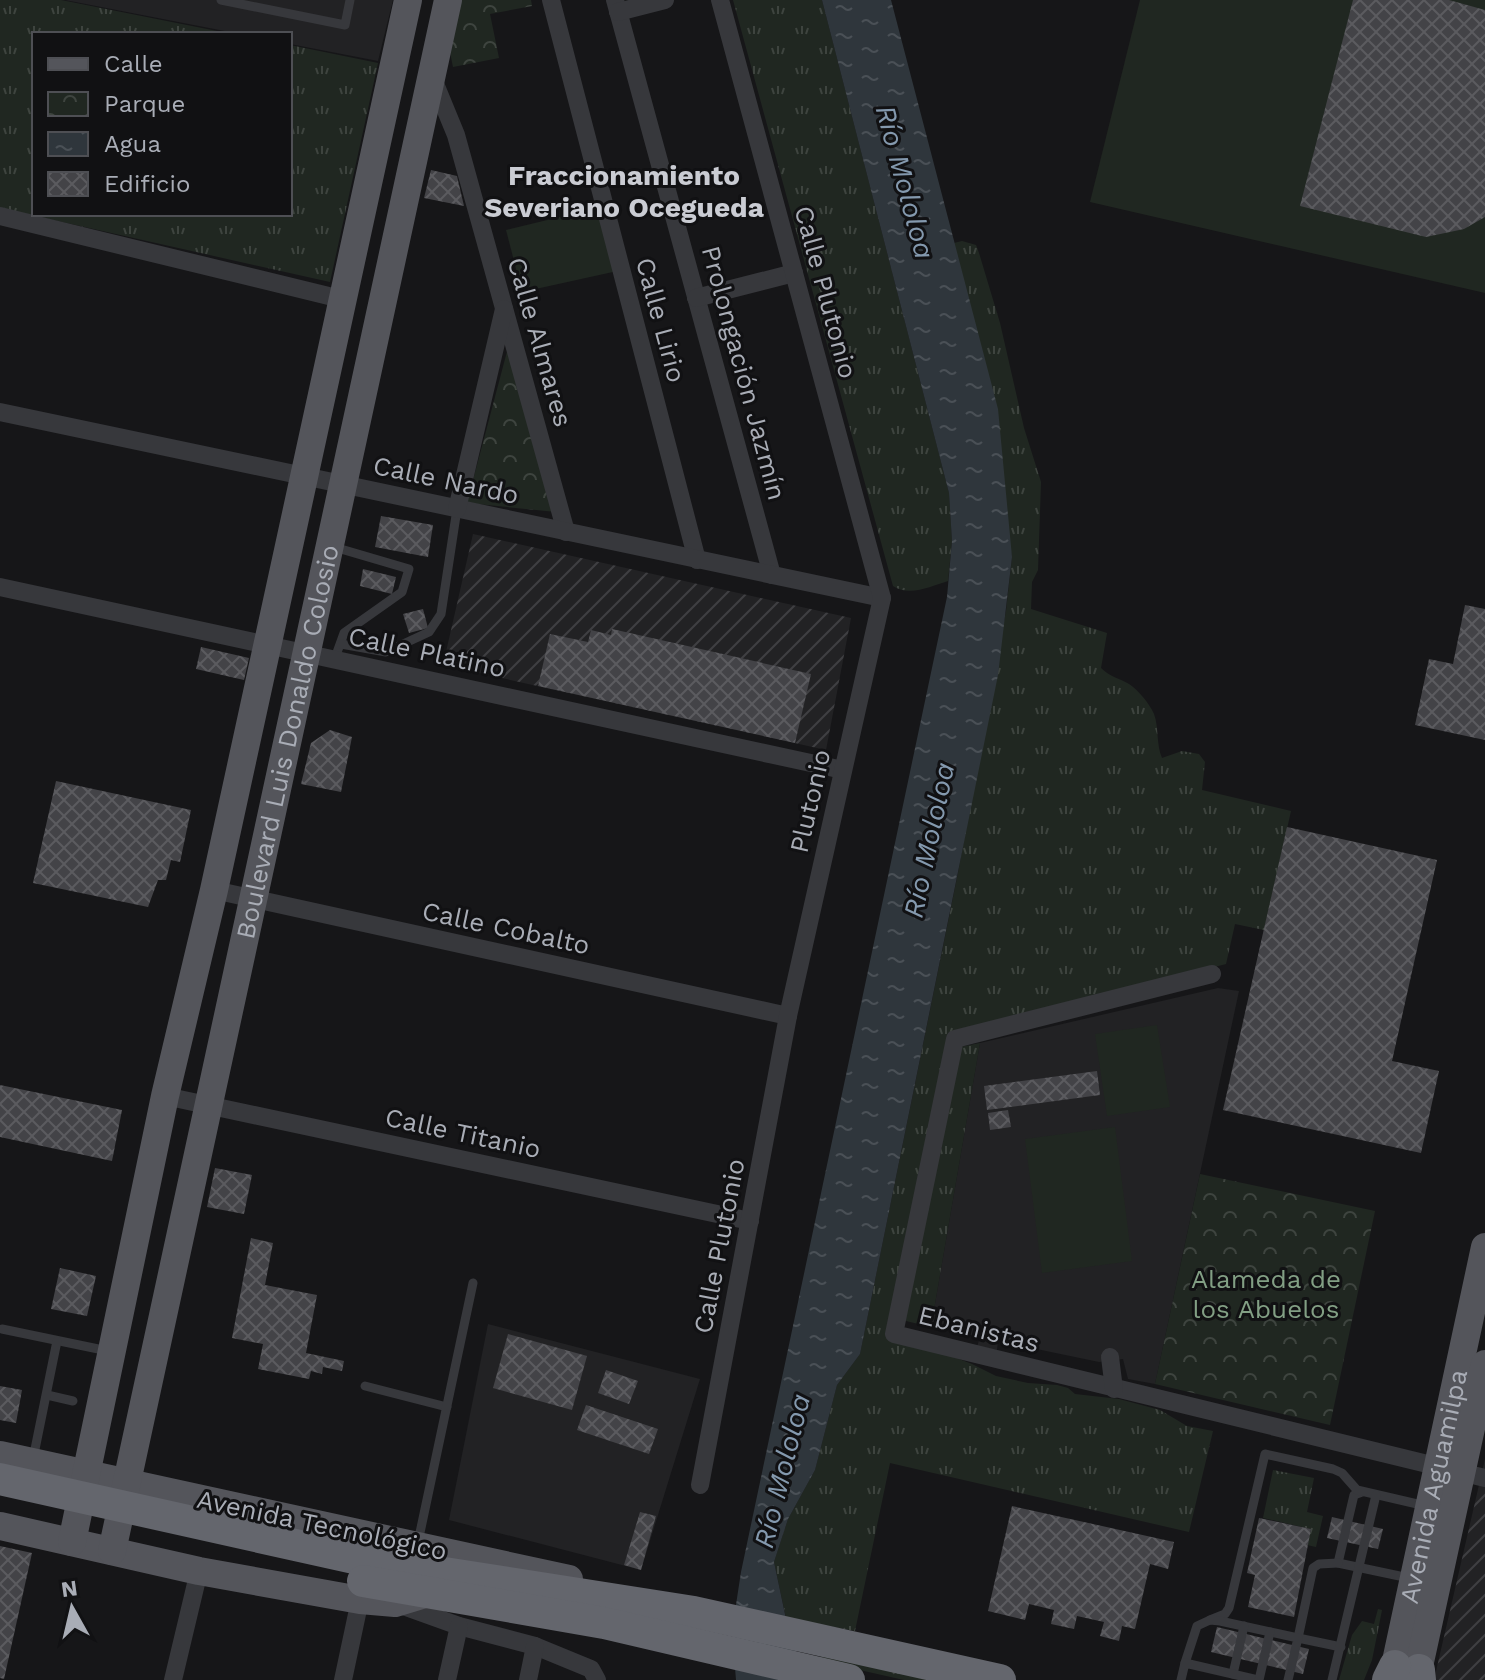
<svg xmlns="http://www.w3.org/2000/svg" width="1485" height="1680" font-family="'Work Sans',sans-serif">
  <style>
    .built { fill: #222224 }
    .industrial { fill: url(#industrial-furrows) }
    .grass { fill: url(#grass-tufts) }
    .park { fill: url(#park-crowns) }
    .pitch { fill: #202721 }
    .water { fill: url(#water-ripples) }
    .building { fill: url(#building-cross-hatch) }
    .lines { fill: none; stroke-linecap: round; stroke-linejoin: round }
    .lane { stroke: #37383c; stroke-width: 9 }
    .street { stroke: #37383c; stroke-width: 18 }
    .primary { stroke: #54555b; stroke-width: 28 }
    .highway { stroke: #64666d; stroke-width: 32 }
    .labels { text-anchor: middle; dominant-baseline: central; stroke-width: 6; stroke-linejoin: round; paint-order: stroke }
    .street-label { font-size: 26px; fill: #a9adb6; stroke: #111113 }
    .park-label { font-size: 26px; fill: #829f84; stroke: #111113 }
    .neighbourhood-label { font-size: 28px; font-weight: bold; fill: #caccd3; stroke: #111113 }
    .water-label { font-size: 28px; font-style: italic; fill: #8499ae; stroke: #111113 }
  </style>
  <defs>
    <pattern id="industrial-furrows" width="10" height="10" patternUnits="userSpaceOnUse" patternTransform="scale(2)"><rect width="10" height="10" fill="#222224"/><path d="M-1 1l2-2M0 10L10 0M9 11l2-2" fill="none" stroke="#3f3f42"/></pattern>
    <pattern id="grass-tufts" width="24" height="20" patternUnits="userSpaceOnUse" patternTransform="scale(2)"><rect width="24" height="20" fill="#202721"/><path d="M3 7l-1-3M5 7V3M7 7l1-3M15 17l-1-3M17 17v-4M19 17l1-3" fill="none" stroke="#3e443f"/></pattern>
    <pattern id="park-crowns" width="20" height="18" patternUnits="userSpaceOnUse" patternTransform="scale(2)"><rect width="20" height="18" fill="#202721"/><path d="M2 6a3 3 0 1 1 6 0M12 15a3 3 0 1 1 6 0" fill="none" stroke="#3e443f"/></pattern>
    <pattern id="water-ripples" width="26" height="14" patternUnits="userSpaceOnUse" patternTransform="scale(2)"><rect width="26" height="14" fill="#2f363c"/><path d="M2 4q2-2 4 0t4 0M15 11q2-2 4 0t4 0" fill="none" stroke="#4a5056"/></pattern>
    <pattern id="building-cross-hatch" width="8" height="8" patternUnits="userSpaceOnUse" patternTransform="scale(2)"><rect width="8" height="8" fill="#434347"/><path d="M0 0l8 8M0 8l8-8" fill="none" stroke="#5b5b5f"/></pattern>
  </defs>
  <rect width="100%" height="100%" fill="#161618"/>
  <g class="built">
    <path d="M65,0H393L378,61L290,44V34H240Z"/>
    <path d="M1218,988L1239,991L1155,1384L1128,1379L1123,1359L1099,1362L998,1341L997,1350L977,1347L980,1337L931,1327L980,1043Z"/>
    <path d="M488,1324L700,1379L641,1570L449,1520Z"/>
  </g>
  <g class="industrial">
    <path d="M473,534L851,618L826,750L443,665Z"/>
    <path d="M1485,1459V1680H1434Z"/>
  </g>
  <g class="grass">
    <path d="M0,0H61L232,34H34V214H290V45L378,63L330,282L0,208Z"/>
    <path d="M733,0H822L949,493L952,541L948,581C931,586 910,597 893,586Z"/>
    <path d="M962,241L976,245L979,253L1000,323L1024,428L1041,482L1038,570L1032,582L1031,609L1107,633L1101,668C1110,677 1119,678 1129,684C1139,691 1149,703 1154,714C1159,728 1156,744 1162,758L1182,751L1199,754L1205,762L1202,790L1291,811L1264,930L1235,924L1226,964L960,1032L894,1334L972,1364L996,1376L1028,1383L1057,1385L1068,1388L1075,1394L1119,1399L1160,1410L1187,1426L1213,1431L1189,1532L890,1463L855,1631L786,1618L774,1562L788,1519L815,1470L837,1385L860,1354L958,873L1006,611L1012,557L954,243Z"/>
    <path d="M980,1043L931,1327L902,1320L955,1048Z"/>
    <path d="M1273,1470L1314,1478L1307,1512L1323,1516L1316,1547L1307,1545L1311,1529L1263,1518Z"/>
    <path d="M1378,1609L1382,1610L1372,1660L1364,1680H1339L1352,1635L1362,1621L1374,1624Z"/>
    <path d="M822,1651L955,1680H904L820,1661Z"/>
  </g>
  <g class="park">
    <path d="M459,0H531L532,6L490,14L499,58L453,67L449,47Z"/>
    <path d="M509,344L556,512L467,503Z"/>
    <path d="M1200,1174L1375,1211L1330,1425L1155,1384Z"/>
  </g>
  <g class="pitch">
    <path d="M1140,0H1485V293L1090,202Z"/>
    <path d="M605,206L622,270L522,292L506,230Z"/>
    <path d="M1157,1025L1170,1107L1107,1116L1095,1034Z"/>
    <path d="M1115,1127L1132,1261L1042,1273L1025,1139Z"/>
  </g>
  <path class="water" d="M822,0H891L998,409L1012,557L998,675L860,1354L837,1385L815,1470L788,1519L774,1562L790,1638L797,1653V1680H736L732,1631L741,1572L947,597L952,541L949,493Z"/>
  <g class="building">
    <path d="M1353,0H1449L1485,10V217L1464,229L1426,237L1300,206Z"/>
    <path d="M431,170L457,176L464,206L424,198Z"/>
    <path d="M381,516L433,525L428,557L375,547Z"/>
    <path d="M363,569L396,577L392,594L360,586Z"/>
    <path d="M1465,605L1485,609V740L1415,725L1429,659L1453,664Z"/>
    <path d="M423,609L428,628L409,633L403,614Z"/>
    <path d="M612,629L811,674L795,743L538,686L550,634L588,642L591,630L611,635Z"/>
    <path d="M201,647L249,658L244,680L196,669Z"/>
    <path d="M330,730L352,737L341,792L301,784L311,743Z"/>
    <path d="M56,781L191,810L180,862L171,860L166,880H158L148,907L33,883Z"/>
    <path d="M1287,827L1437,860L1392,1061L1439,1071L1421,1153L1223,1110Z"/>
    <path d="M1097,1071L1100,1095L987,1110L984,1086Z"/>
    <path d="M0,1085L122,1110L112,1161L0,1137Z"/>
    <path d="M1008,1110L1011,1127L990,1130L988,1113Z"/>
    <path d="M215,1168L252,1175L244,1214L207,1207Z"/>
    <path d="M251,1238L273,1243L265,1285L317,1295L306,1353L344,1361L342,1371L323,1367L322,1374L311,1371L309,1379L258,1369L263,1344L232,1338Z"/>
    <path d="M60,1268L96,1276L87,1316L51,1309Z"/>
    <path d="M508,1334L587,1356L572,1410L493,1388Z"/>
    <path d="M606,1370L638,1381L629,1404L598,1393Z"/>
    <path d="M0,1386L22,1390L16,1423L0,1420Z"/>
    <path d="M586,1405L658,1429L649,1454L577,1430Z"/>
    <path d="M1012,1506L1174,1542L1168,1569L1150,1564L1135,1629L1122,1626L1119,1641L1100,1636L1104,1622L1077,1616L1074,1629L1051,1624L1054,1610L1029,1604L1025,1620L988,1611Z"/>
    <path d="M640,1512L656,1516L641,1570L624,1565Z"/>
    <path d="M1332,1517L1383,1529L1378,1549L1327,1538Z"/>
    <path d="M1259,1518L1311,1529L1294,1617L1248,1607L1255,1575L1247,1573Z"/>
    <path d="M0,1546L32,1553L4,1679L0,1678Z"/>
    <path d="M1217,1627L1309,1649L1303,1674L1211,1652Z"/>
  </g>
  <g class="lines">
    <g class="lane">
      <path d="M221,0L345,25L350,0"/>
      <path d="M334,547L409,569L402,592L344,633L335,658"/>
      <path d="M341,644L386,652L429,632L441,614L457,509"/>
      <path d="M2,1329L108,1351"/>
      <path d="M365,1386L447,1407"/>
      <path d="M47,1395L73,1401"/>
      <path d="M33,1459L57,1341"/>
      <path d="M1362,1492L1354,1495L1338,1563L1409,1578"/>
      <path d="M418,1542L473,1283"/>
      <path d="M1338,1563L1319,1564L1313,1568L1298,1638L1341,1647"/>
      <path d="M1210,1620L1225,1614L1229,1608L1265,1454L1333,1469L1342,1473L1357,1490L1426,1506"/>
      <path d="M1185,1663L1197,1626L1210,1620L1220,1621L1298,1638L1288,1680"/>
      <path d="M1233,1674L1244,1626"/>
      <path d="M1181,1680L1185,1663L1258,1680"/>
      <path d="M1259,1680L1270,1632"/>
      <path d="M1332,1680L1376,1495"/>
    </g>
    <g class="street">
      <path d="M551,0L697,560"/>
      <path d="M615,0L772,575"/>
      <path d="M618,12L665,0"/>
      <path d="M433,79L456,135L566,532"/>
      <path d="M0,216L341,299"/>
      <path d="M696,298L794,273"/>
      <path d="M0,412L882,598"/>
      <path d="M457,509L504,309"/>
      <path d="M0,587L843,770"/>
      <path d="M214,890L788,1016"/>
      <path d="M1212,974L955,1039L894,1334L1485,1478"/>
      <path d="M165,1096L750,1221"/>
      <path d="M1110,1357L1114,1389"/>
      <path d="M700,1485L788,1016L882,598L720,0"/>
      <path d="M395,1603L459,1626L535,1646L591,1669L597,1680"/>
      <path d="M173,1680L199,1571"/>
      <path d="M343,1680L360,1600"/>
      <path d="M447,1680L459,1626"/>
      <path d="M528,1680L535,1646"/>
    </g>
    <g class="primary">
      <path d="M0,1455L569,1579"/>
      <path d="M0,1526L199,1571L360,1600L395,1603L428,1593"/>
      <path d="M72,1542L165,1096L214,890L408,0"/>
      <path id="s1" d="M112,1551L448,0"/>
      <path id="s2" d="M1392,1680L1485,1247"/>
      <path d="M1416,1680L1485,1364"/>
    </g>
    <g class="highway">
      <path d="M0,1479L367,1561L694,1612L1000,1680"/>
      <path d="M363,1581L604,1623L849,1680"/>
      <path d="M1419,1670L1420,1680"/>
      <path d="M1388,1680L1395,1666"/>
    </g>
  </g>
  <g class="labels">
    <g class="street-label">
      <text transform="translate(826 292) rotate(75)">Calle Plutonio</text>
      <text transform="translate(661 320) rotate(75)">Calle Lirio</text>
      <text transform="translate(540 342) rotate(74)">Calle Almares</text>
      <text transform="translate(744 373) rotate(75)">Prolongación Jazmín</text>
      <text transform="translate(446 480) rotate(12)">Calle Nardo</text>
      <text transform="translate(427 652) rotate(12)">Calle Platino</text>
      <text stroke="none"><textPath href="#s1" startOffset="828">Boulevard Luis Donaldo Colosio</textPath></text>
      <text transform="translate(810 801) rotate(-77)">Plutonio</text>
      <text transform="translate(506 928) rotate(12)">Calle Cobalto</text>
      <text transform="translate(463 1133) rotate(12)">Calle Titanio</text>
      <text transform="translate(719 1246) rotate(-79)">Calle Plutonio</text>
      <text transform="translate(979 1329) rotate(14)">Ebanistas</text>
      <text stroke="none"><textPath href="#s2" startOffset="198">Avenida Aguamilpa</textPath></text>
      <text transform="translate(322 1525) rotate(12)">Avenida Tecnológico</text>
    </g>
    <g class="park-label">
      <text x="1266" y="1279">Alameda de<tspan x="1266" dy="30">los Abuelos</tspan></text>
    </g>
    <g class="neighbourhood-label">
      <text x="624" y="175">Fraccionamiento<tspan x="624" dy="32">Severiano Ocegueda</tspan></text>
    </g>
    <g class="water-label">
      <text transform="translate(905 182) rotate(75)">Río Mololoa</text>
      <text transform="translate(929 840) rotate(-78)">Río Mololoa</text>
      <text transform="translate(782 1471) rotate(-76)">Río Mololoa</text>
    </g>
  </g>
  <rect x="32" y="32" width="260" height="184" fill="#111113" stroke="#4e4f54" stroke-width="2"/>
  <rect x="48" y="58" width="40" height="12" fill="#54555b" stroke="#4e4f54" stroke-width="2"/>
  <text x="104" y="72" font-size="24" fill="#a9adb6">Calle</text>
  <rect x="48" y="92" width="40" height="24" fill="url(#park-crowns)" stroke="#4e4f54" stroke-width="2"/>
  <text x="104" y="112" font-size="24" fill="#a9adb6">Parque</text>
  <rect x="48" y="132" width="40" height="24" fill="url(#water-ripples)" stroke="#4e4f54" stroke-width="2"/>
  <text x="104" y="152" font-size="24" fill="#a9adb6">Agua</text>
  <rect x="48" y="172" width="40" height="24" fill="url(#building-cross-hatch)" stroke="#4e4f54" stroke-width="2"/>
  <text x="104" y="192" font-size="24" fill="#a9adb6">Edificio</text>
  <g transform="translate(72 1608) rotate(352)" stroke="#111113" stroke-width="6" paint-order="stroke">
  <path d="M0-6L14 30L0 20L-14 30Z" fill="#a9adb6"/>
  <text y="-12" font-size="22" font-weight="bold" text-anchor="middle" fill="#a9adb6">N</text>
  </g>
</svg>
